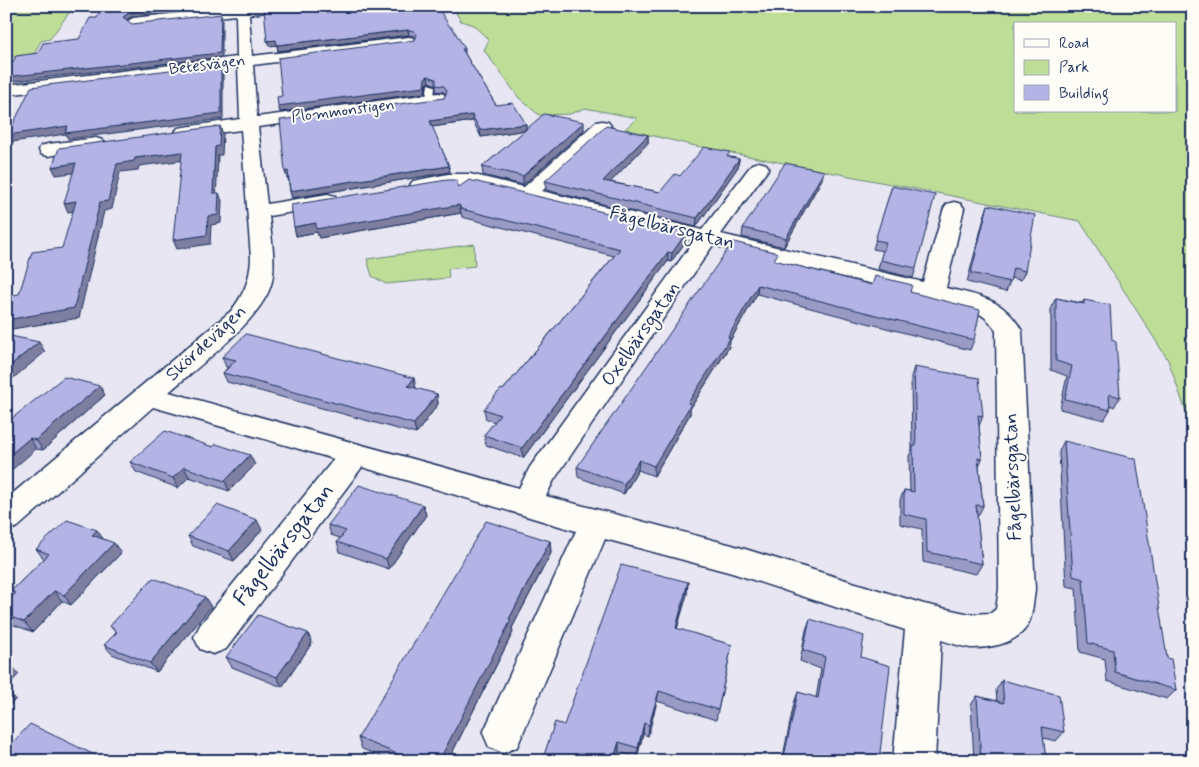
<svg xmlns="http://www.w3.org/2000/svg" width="1199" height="767" font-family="Mynerve,sans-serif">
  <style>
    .green { fill: #bede97; stroke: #6c867a; fill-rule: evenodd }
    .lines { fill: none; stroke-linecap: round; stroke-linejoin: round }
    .service-casing { stroke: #1b2f5e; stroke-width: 4 }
    .minor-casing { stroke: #1b2f5e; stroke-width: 3 }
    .service { fill: #fdfcf7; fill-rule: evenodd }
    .minor { fill: #fdfcf7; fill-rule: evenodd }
    .wall { fill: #9a9bc5; stroke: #1b2f5e }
    .shaded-wall { fill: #7d7ea0; stroke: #1b2f5e }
    .building { fill: #b3b4e5; stroke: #1b2f5e }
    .labels { text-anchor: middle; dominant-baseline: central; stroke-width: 4; stroke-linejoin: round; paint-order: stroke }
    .far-street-label { font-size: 16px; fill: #1b2f5e; stroke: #fdfcf7 }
    .street-label { font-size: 19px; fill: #1b2f5e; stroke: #fdfcf7 }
    .near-street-label { font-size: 22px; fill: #1b2f5e; stroke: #fdfcf7 }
  </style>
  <rect width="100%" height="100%" fill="#e7e6f2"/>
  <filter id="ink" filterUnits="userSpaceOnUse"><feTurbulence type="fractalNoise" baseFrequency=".02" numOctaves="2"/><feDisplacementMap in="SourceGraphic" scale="10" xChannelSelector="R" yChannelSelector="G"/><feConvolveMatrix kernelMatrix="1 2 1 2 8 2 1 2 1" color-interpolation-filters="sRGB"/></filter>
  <g filter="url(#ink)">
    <g class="green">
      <path d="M6,6H74L50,39L41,41L34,54L6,58Z"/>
      <path d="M452,6H1193V432L1168,360L1080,221L691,145L625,129L637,118L585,108L570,114L539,115L519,98L484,50L489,40L473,25L461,21ZM1015,24H1175V111H1015Z"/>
      <path d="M474,244L475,266L448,269L449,278L386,284L372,276L367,259Z"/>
    </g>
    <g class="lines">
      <defs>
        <path id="service" d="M428,84L435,86L434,99L430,101L426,99Z"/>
        <g id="minor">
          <path d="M245,6H291L285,10L249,14L252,56L409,37L414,38L416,41L414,44L409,45L253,65L257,117L438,93L444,94L446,98L444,102L438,103L258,127L267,204L328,194L335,196L338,200L335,204L328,206L269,216C271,237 276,260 272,281C264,319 198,366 169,392L519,488L530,467L694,241L470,186H448L420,191L413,189L410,185L413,181L448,174H470L524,187L596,122L602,121L608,122L611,126L608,130L542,191L702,230L752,164L759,162L766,164L769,168L721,234L923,282L944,208L947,204L954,202L961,204L964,208L946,288C979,296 1004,298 1022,331L1035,589C1034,598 1033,607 1031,616C1025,642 995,648 971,648C962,647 951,643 941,640L935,761H893L905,630L732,573L605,539L517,747L503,753L489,747L483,733L576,531L362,467L226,649L213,654L200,649L194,637L200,625L334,459L153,407L18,527L6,531V499L231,311C244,294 250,280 251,258L241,130L184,137L178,136L175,132L178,128L184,127L240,119L238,66L6,95V85L237,57L236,15L133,26L126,22L133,18ZM713,245L963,306C977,312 989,317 996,331L999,589L996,609L991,613L970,614L924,604L732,545L546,496L554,480Z"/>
          <path d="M96,138L102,140L105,144L102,148L48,156L41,154L39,150L41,146L48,144Z"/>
        </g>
      </defs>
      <use href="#service" class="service-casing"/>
      <use href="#minor" class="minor-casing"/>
      <use href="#service" class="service"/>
      <use href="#minor" class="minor"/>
    </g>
    <g class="wall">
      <path d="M284,7L450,27L465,49V54L496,105L526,124V129L584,130L523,185L483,175L482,167L526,130L481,137L473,121L432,127L449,166L450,172L292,198L290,191L288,178H287L444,98L446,94L444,92L436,91V85L429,82L426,84L425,93L280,112L282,96L408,41L415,40L416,38L414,36L409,35L278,51L277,45L269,46Z"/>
      <path d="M648,135V143L610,182L660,192L680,176L729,157L739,159L738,167L696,227L546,190L545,181Z"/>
      <path d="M822,179L784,247L742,237L743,228Z"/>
      <path d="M892,186L916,268L913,278L878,269L883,251L873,249Z"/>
      <path d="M459,187L687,232L686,241L671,262L668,261L523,458L486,445L484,435L495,422L486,419L484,409L503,390L614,256L462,217L461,213L319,238L317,232L296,236Z"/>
      <path d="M988,205L1025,271L1021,280L1011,278L1006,292L967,282L985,214Z"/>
      <path d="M776,261L872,285L910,292L974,340L970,350L757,294L730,341L729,347L690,409V414L654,476L638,470L624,494L578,477L577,467Z"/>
      <path d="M1056,298L1082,303L1084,300L1112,340L1120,397L1114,407L1110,405V410L1104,420L1060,409L1067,376L1051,370V307Z"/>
      <path d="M222,357L416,388V389L437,394L438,404L416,434L227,382L223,373L228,367H226Z"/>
      <path d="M914,367L983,416L979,426L982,459L979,466L983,506L978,516H977L982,564L976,574L923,562L922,529L900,524V500L904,490L910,491L909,456L912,449L911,377Z"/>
      <path d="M105,395L43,450L36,449L6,423Z"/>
      <path d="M1064,441L1167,658L1176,690L1167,699L1107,681L1105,659L1080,652L1076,588L1066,586L1059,451Z"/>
      <path d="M213,447L255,465L229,491L189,477L178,488L136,472L130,462Z"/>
      <path d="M423,505L426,515L389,569L340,552L337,542L340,538L331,535L328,525Z"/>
      <path d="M262,530L234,561L193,546L188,536Z"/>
      <path d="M103,539L121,553L71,605L62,601L33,632L6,622V603L14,595L11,591L44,559L36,549Z"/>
      <path d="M550,541L551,553L512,628L513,632L448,761H392L362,749L358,738Z"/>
      <path d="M688,582L687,594L677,629L732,645L716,720L657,701L648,736L643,734L637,758L619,752L564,725Z"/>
      <path d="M211,607L157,672L112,654L104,645L116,633L110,626Z"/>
      <path d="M810,619L861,657L879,761H782L794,703L798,692L816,698L821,669L800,661L806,630Z"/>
      <path d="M312,643L282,687L232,667L226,657Z"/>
      <path d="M1002,680L1064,732L1056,741L1043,738L1046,761H974L971,705L977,696L997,701L996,690Z"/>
    </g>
    <g class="shaded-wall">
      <path d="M187,6H222L133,16L124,21L123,17L131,12Z"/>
      <path d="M221,14L222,18V57L7,82L6,79V77Z"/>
      <path d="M408,30L409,35L278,51L277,45Z"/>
      <path d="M276,40L278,45L269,46L267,41Z"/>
      <path d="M219,64L223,73V119L68,139L66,134L12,142L8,135L219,67Z"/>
      <path d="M428,76L429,82L426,84L425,93L280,112L278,106L425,78Z"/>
      <path d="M472,115L473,121L431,127L430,121Z"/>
      <path d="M584,122V130L523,185V176Z"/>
      <path d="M526,124V130L481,137L480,130Z"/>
      <path d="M220,126L223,134L222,155H218L216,202L213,193L215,147Z"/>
      <path d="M648,135V143L603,190V181Z"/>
      <path d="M182,152L185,160L139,166L138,170L120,172L112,209L104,211L79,318L6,330V320L100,202L117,164L135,158Z"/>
      <path d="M739,159L738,167L696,227L697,218Z"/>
      <path d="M76,163L80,172L56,175L52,167Z"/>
      <path d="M449,166L450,172L292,198L290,191Z"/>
      <path d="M288,171L290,178H287L285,172Z"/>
      <path d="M824,171L822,179L784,247L786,238Z"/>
      <path d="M219,193L222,201L221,223L211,225L210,244L177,249L173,240L208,216Z"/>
      <path d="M76,201L80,210L68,212L64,203Z"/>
      <path d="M459,205L461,213L319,238L317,232L296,236L294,227L316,223Z"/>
      <path d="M687,232L686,241L671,262L672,253Z"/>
      <path d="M668,252V261L523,458L522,448Z"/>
      <path d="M758,285L757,294L730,341L729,347L690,409V414L654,476V466L688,403Z"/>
      <path d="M39,342L45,352L6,384V369Z"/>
      <path d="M414,378L416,388L410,396L408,386Z"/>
      <path d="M100,386L105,395L43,450L36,440Z"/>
      <path d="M437,394L438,404L416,434L414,424Z"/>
      <path d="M30,438L36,449L6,475V458Z"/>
      <path d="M250,455L255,465L229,491L225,481Z"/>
      <path d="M639,460L638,470L624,494V484Z"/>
      <path d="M184,467L189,477L178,488L173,478Z"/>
      <path d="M423,505L426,515L389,569L386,559Z"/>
      <path d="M257,520L262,530L234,561L229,551Z"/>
      <path d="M97,530L104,540L92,535Z"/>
      <path d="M550,541L551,553L512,628L513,632L448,761H439L509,619Z"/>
      <path d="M114,543L121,553L71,605L64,595Z"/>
      <path d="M688,582L687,594L674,639L676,628Z"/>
      <path d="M54,591L62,601L33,632L24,622Z"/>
      <path d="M205,597L211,607L157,672L150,663Z"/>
      <path d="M308,633L312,643L282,687L277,677Z"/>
      <path d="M10,664L19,674L6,688V669Z"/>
      <path d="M6,690L16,699L6,709Z"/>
      <path d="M659,691L657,701L648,736L649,725Z"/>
      <path d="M644,723L643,734L637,758L638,748Z"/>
      <path d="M619,742V752L616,761H613Z"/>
      <path d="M99,757L102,761H95Z"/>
    </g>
    <g class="building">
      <path d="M114,6H187L131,12L123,17L132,24L221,14L220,53L6,77V75L16,56L38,53L43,43L79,39L90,18H97L100,9L114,8Z"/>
      <path d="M285,6H437L450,27H452L465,49H462L496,105L513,103L526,124L480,130L472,115L430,121L449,166L290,191L288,171L285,172L280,120L444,98L447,91L444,86L436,85V79L428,76L425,78L424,87L278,106L277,97L282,96L278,58L408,41L415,40L417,35L414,31L408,30L277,45L276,40L267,41L264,9Z"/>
      <path d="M219,64V67L221,66V113L65,133L68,126L8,135L31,87Z"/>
      <path d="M544,114L584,122L523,176L482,167Z"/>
      <path d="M220,126L219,146L215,147L213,193H219L218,215L208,216L207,235L173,240L182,152L135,158L134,161L117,164L108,201L100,202L74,308L6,320V296L19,294L32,252L62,248L76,201L64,203L76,163L52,167L59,148Z"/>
      <path d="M606,126L648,135L603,181L660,192L675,174L680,176L704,147L730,152L727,156L739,159L697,218L545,181Z"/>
      <path d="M785,163L824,171L786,238L743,228Z"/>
      <path d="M447,180H456L459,187L469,180L687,232L672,253L668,252L522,448L484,435L500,415L484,409L501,389L503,390L620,249L461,209L459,205L316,229V223L294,227L291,205Z"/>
      <path d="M892,186L935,195L916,268L880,260L886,242L875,240Z"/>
      <path d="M988,205L1035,215L1025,271L1013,268L1010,282L971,273Z"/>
      <path d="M734,242L778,253L774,260L872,285L875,276L912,285L910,292L980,310L974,340L758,285L728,337L730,338L688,403L691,404L654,466L639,460L624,484L577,467L728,249H730Z"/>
      <path d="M1056,298L1084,304V300L1110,305L1112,340L1116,342L1120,397L1109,394L1110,410L1065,399L1072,366L1056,361Z"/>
      <path d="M246,334L414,378L408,386L437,394L414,424L223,373L236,360L222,357Z"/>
      <path d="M6,335L39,342L6,369Z"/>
      <path d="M914,367L979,378L983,416L978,415L982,459L978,458L983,506L976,505L982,564L927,552L926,519L904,514V490L914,492L913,446H916Z"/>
      <path d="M64,377L100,386L36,440L30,438L6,458V423Z"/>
      <path d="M165,431L213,447L216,444L250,455L225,481L184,467L173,478L130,462Z"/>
      <path d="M1064,441L1136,459L1167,658L1171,659L1176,690L1115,672L1113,650L1088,643L1083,579L1073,576Z"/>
      <path d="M359,485L423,505L386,559L337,542L346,531L328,525Z"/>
      <path d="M217,505L257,520L229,551L188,536Z"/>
      <path d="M67,520L97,530L92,535L114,543L64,595L54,591L24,622L6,615V603L16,593L11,591L49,554L36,549Z"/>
      <path d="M486,521L550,541L509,619L511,620L439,761H415L358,738Z"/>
      <path d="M621,565L688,582L676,628L732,645L718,710L659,691L649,725L644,723L638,748L619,742L613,761H542L555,722L564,725Z"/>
      <path d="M153,578L205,597L150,663L104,645L117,632L110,626Z"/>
      <path d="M258,615L308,633L277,677L226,657Z"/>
      <path d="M810,619L864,636L861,657L890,666L879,761H783L798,692L818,698L825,657L803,650Z"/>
      <path d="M6,663L10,664L6,669Z"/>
      <path d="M1002,680L1059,695L1064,732L1042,727L1046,761H981L977,696L1004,703Z"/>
      <path d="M30,724L99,757L95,761H6V750Z"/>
    </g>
  </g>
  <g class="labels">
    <g class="far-street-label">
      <text transform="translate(207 65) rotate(-7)">Betesvägen</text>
      <text transform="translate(343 111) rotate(-7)">Plommonstigen</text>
    </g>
    <g class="street-label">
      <text transform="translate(672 228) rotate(14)">Fågelbärsgatan</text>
      <text transform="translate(641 334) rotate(-55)">Oxelbärsgatan</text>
      <text transform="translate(206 343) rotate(-43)">Skördevägen</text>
      <text transform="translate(1013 477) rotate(-92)">Fågelbärsgatan</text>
    </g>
    <g class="near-street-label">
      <text transform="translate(284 545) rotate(-52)">Fågelbärsgatan</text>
    </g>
  </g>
  <rect width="1199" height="767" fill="none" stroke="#fdfcf7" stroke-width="25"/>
  <rect x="12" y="12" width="1174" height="742" fill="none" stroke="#1b2f5e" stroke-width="2" filter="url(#ink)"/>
  <rect x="1014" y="22" width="162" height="90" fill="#fdfcf7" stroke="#a3aaba"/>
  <rect x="1024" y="39" width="25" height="8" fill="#fdfcf7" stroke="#a3aaba"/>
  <text x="1059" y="48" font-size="15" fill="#1b2f5e">Road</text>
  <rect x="1024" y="60" width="25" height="15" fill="#bede97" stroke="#a3aaba"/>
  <text x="1059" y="72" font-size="15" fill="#1b2f5e">Park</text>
  <rect x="1024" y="85" width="25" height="15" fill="#b3b4e5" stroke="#a3aaba"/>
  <text x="1059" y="98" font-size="15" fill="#1b2f5e">Building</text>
</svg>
